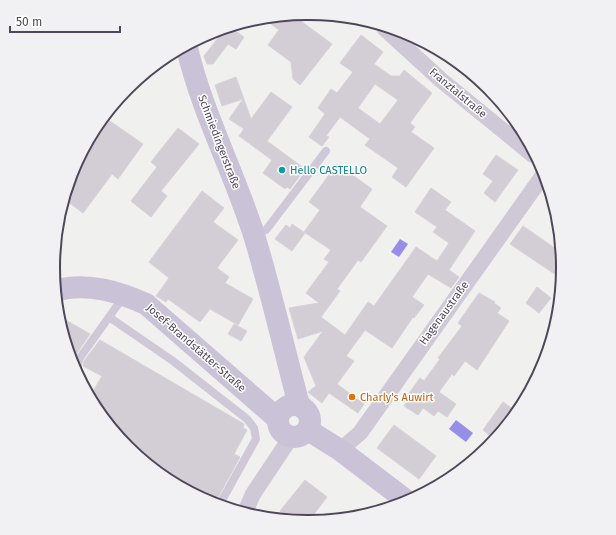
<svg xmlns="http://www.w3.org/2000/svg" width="616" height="535" font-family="'Fira Sans',sans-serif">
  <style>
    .water { fill: #978ee7 }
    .building { fill: #d3ced5; stroke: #d6d2d9; fill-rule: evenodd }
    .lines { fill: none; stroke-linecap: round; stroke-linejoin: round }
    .lane { stroke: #cec8d7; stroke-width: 8 }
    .street { stroke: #cec8d7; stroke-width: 16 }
    .secondary { stroke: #cac2d6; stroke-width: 22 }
    .culture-dot { fill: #0f9aa8; stroke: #fff; stroke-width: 1.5 }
    .food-dot { fill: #e8710a; stroke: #fff; stroke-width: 1.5 }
    .labels { text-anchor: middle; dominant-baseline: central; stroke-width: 3; stroke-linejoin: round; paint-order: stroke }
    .street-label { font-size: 11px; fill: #4e475a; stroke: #fff }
    .culture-label { font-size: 11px; fill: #0d838f; stroke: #fff; text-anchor: start }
    .food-label { font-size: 11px; fill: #c56008; stroke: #fff; text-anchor: start }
    .rim { fill: none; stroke: #4e475a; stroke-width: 2 }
  </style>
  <rect width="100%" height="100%" fill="#f0f0ee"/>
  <g class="water">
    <path d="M400,239L408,244L399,257L391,252Z"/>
    <path d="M456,420L473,433L466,442L449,429Z"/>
  </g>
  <g class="building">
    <path d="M294,16L332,44L300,85L293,79L291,62L268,45L279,30L267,21Z"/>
    <path d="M231,28L244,37L236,49L228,44L213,64H207L204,56L218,38L210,33Z"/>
    <path d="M361,35L383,52L374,64L391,76H400L404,70L432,93L410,123L415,127L411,132L434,148L406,187L392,177L398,168L365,145L370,139L340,117L326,136L329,137L322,146L309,137L325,114L318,108L331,89L337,93L353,72L340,63ZM375,84L398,100L380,124L358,108Z"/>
    <path d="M236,77L251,119L271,92L292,107L267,141L305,169L290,189L287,187L285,189L263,173L272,160L239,136L244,129L229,119L243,99L222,106L215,85Z"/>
    <path d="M107,119L143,144L118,179L112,174L83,213L67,201L73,170Z"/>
    <path d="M178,128L199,144L161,191L167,196L151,217L131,201L157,167L151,162Z"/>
    <path d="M496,155L518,170L495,202L484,193L493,181L483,174Z"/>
    <path d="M337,164L372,189L360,207L387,226L361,262L358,260L337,289L340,291L321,317L345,335L368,302L374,306L416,247L437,261L449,243L433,232L437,227L415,212L431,188L451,202L445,210L475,231L449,270L459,277L451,288L428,274L412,297L424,305L414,318L413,317L392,348L365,330L346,356L354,361L337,384L364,404L358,413L329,393L322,403L308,392L316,386L304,357L323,331L298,339L289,308L319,303L306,293L329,262L324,259L331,250L304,232L320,210L309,202Z"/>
    <path d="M202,191L224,208L213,222L238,240L217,268L229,277L225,283L253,299L238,325L210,309L200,322L168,299L166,302L156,296L169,278L149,262Z"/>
    <path d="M292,224L305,233L292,251L275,239L286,225L290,228Z"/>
    <path d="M523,226L559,251L562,266L556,275L510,244Z"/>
    <path d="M537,287L551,298L539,313L526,303Z"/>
    <path d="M479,293L495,302L494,303L501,308L497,313L509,321L477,370L465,361L454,376L452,374L439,392L456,404L447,417L438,411L434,416L423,408L418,415L404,406L409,398L407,396L420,378L424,381L440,359L438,358L462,326L458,323Z"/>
    <path d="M64,319L90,334L75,356L73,361Z"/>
    <path d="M234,324L247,331L241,341L228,334Z"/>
    <path d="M100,340L244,424L243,428L247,430L234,454L240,457L215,503H210L128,447L92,393L102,376L83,366L84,361Z"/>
    <path d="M503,402L513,409L494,439L483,430Z"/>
    <path d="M394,425L436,456L419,479L377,448Z"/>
    <path d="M305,480L327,497L308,522L289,518L280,511Z"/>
  </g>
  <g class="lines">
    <g class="lane">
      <path d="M255,234L266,230L326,151"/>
      <path d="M109,317L173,361L247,419L254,428L256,439L220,504"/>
      <path d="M77,371L79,359L124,296"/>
    </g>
    <g class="street">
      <path d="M384,28L441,80L533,155"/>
      <path d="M340,450L360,433L544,174"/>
      <path d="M246,510L253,494L291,437"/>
    </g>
    <g class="secondary">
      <path d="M187,48C202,112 234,172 254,235C271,291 284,349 299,405"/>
      <path d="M58,290C88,282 119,292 146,304L278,419"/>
      <circle cx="294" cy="421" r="16"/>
      <path d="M308,430L340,450L407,501"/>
    </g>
  </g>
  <circle class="culture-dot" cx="282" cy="170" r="4"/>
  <circle class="food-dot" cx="352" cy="397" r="4"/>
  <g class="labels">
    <g class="street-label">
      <text transform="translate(458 93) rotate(40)">Franztalstraße</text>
      <text transform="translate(219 142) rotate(69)">Schmiedingerstraße</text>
      <text transform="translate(444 313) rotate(-54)">Hagenaustraße</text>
      <text transform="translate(196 348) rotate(41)">Josef-Brandstätter-Straße</text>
    </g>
    <g class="culture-label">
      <text x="290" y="170">Hello CASTELLO</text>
    </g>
    <g class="food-label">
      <text x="360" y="397">Charly's Auwirt</text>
    </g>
  </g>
  <path d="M0 0H616V535H0ZM307 20H309A247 247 0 0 1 556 267V268A247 247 0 0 1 309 515H307A247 247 0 0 1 60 268V267A247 247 0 0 1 307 20Z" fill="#f1f0f2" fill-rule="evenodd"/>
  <path class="rim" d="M307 20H309A247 247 0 0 1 556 267V268A247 247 0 0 1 309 515H307A247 247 0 0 1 60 268V267A247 247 0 0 1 307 20Z"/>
  <path d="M10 26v6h110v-6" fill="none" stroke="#4e475a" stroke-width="2"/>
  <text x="16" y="26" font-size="12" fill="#4e475a" stroke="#ffffff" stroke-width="3" paint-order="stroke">50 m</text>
</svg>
